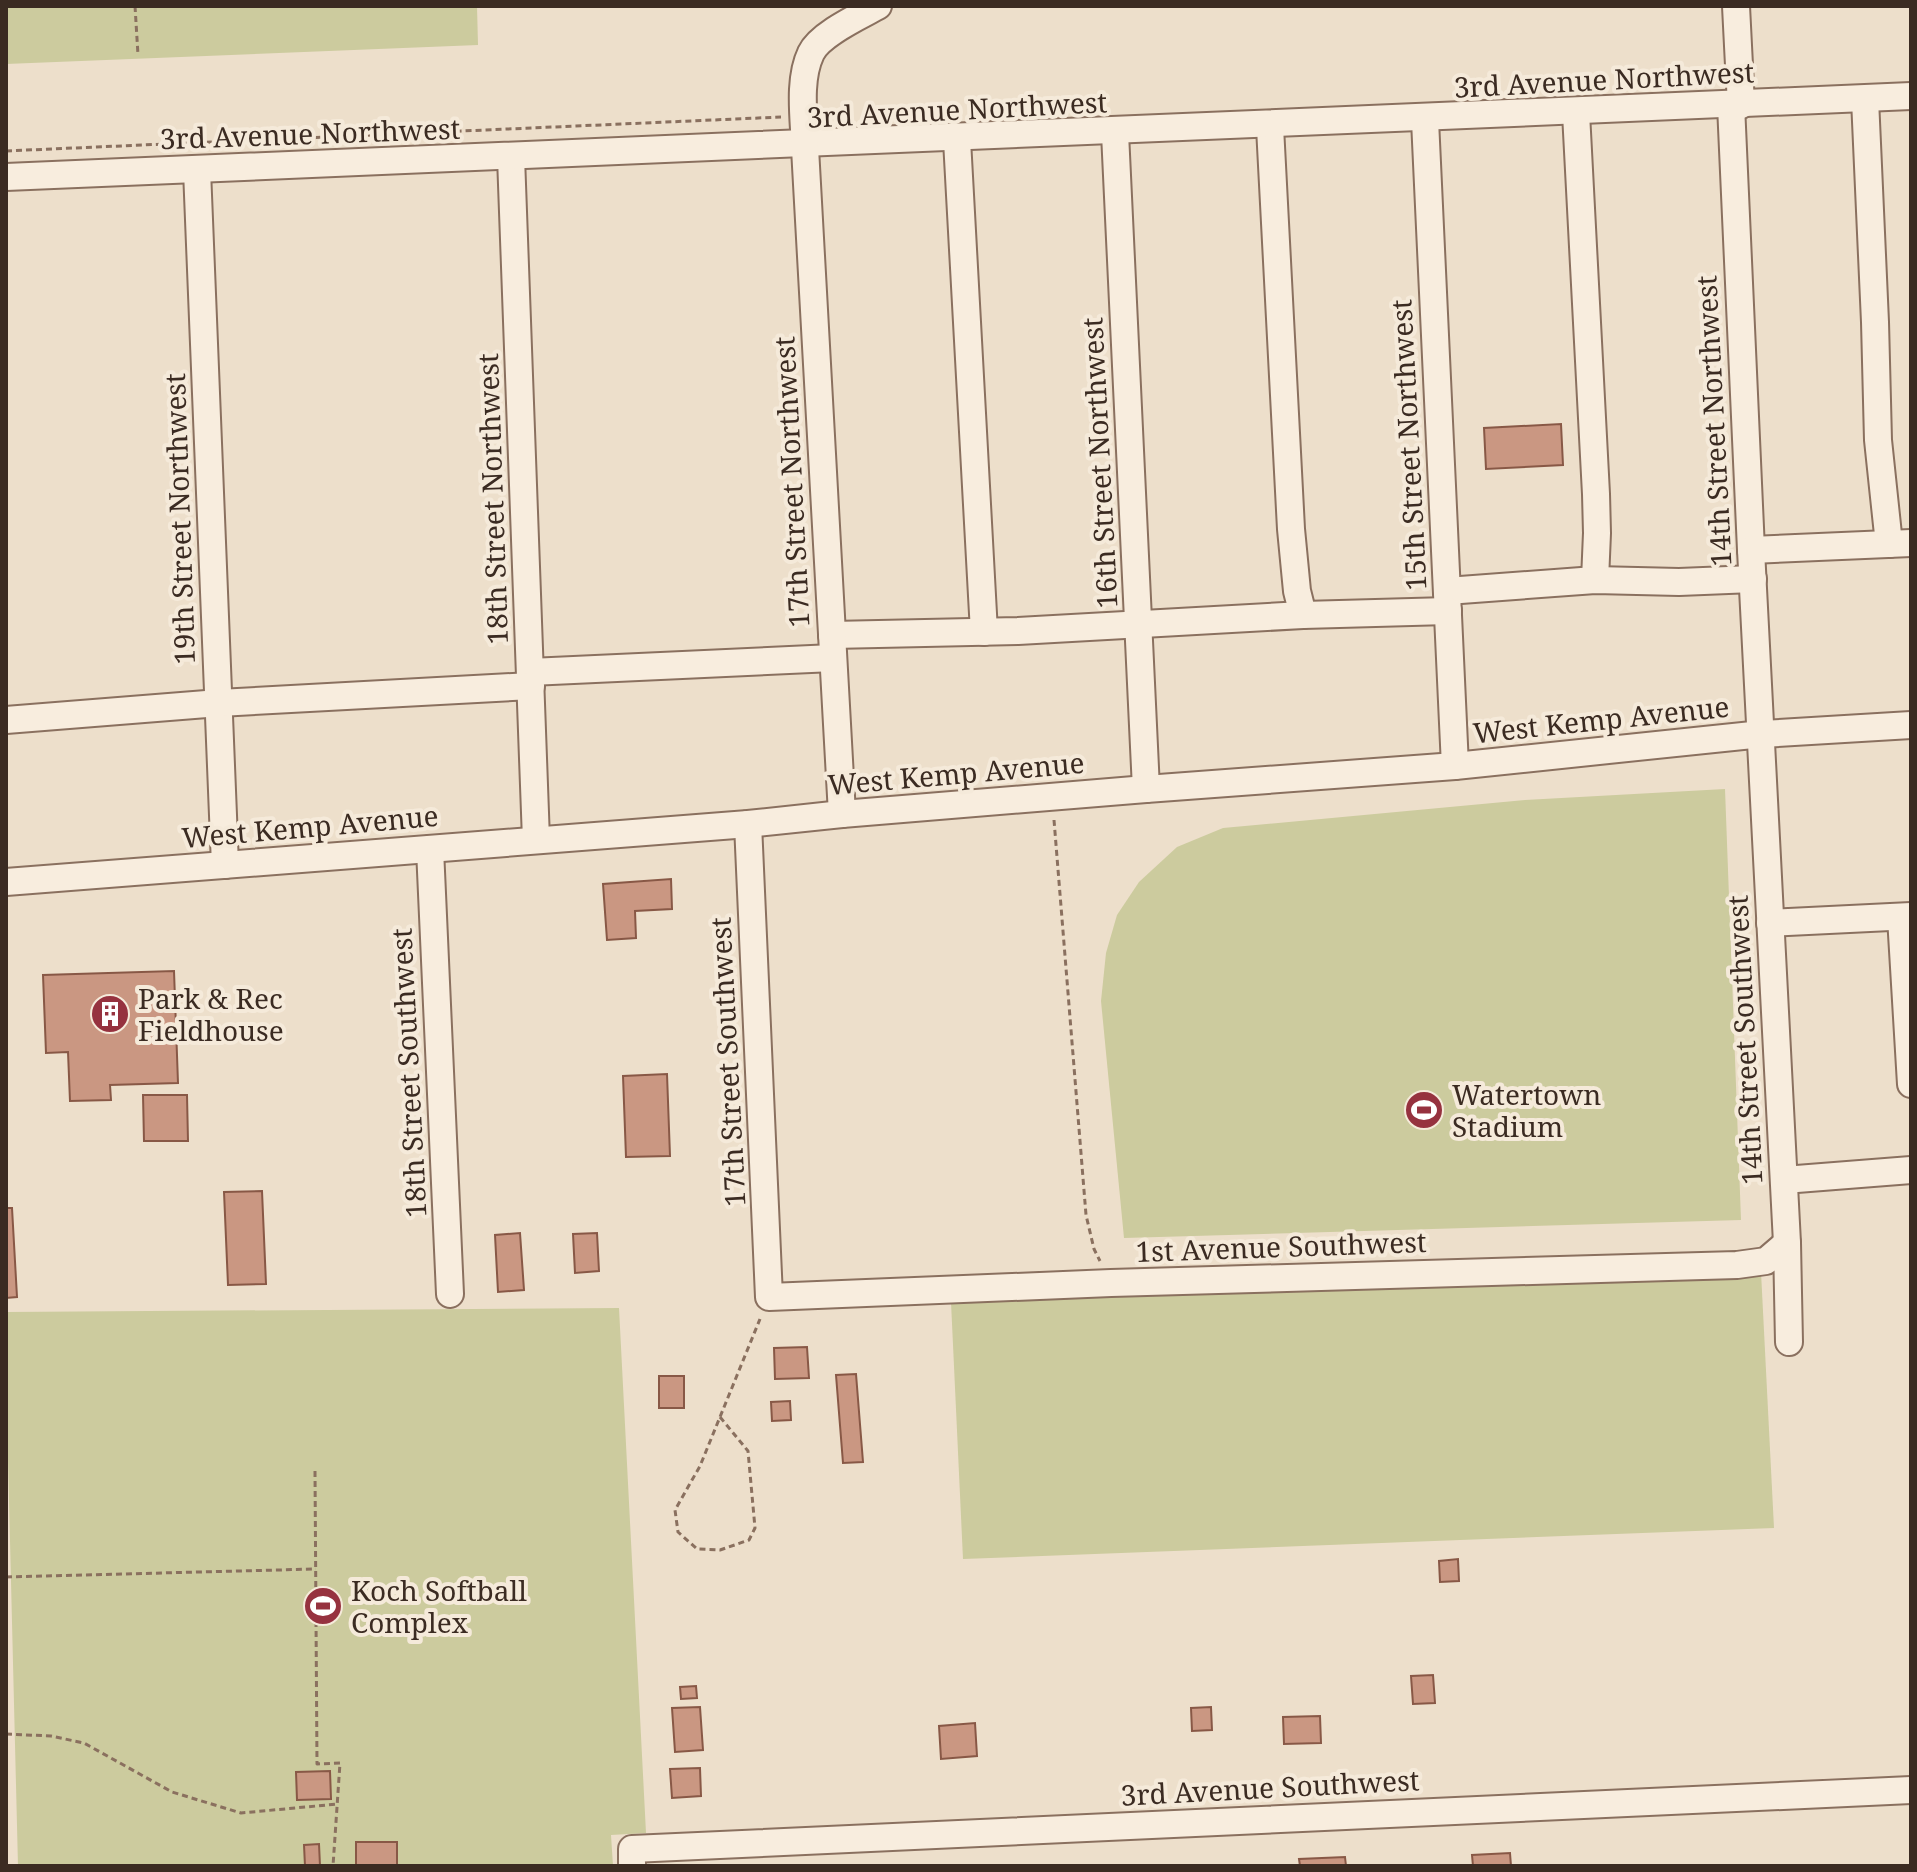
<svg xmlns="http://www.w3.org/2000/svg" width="1917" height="1872" font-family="'Noto Serif',serif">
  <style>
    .green { fill: #cccb9e }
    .building { fill: #ca9782; stroke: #885846; stroke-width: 2 }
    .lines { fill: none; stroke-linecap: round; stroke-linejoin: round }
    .minor-casing { stroke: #8a705f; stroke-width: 30 }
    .path { stroke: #8a705f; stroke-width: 3; stroke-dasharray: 6 4; stroke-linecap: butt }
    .minor { stroke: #f8edde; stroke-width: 26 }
    .labels { text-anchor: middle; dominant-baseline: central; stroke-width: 8; stroke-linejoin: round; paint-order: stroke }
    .street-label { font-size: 28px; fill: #3b2b22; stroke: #f5eada }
    .poi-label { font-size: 28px; fill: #3b2b22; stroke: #f5eada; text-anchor: start }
  </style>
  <rect width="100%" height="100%" fill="#eddfcb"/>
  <g class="green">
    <path d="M6,6H477L478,45L6,64Z"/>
    <path d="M1725,789L1741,1220L1124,1238L1101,1001L1106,953L1117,915L1139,882L1177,847L1223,828L1525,800Z"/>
    <path d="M1761,1272L1774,1528L963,1559L951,1302Z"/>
    <path d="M619,1308L646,1833L611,1835L613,1866H18L6,1378V1312Z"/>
  </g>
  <g class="building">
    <path d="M1561,424L1563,465L1486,469L1484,428Z"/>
    <path d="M671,879L672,909L635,911L636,938L607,940L603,884Z"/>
    <path d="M174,971L178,1083L110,1085L111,1100L70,1101L68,1052L46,1053L43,975Z"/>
    <path d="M667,1074L670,1156L626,1157L623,1076Z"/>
    <path d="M143,1095H187L188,1141H144Z"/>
    <path d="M262,1191L266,1284L228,1285L224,1192Z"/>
    <path d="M6,1208H12L17,1297L6,1298Z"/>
    <path d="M520,1233L524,1290L498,1292L495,1235Z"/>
    <path d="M597,1233L599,1271L575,1273L573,1234Z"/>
    <path d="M807,1347L809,1378L775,1379L774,1348Z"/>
    <path d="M856,1374L863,1462L843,1463L836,1375Z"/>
    <rect x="659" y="1376" width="25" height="32"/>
    <path d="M790,1401L791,1420L772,1421L771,1402Z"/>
    <path d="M1458,1559L1459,1581L1440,1582L1439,1561Z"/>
    <path d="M1433,1675L1435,1703L1413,1704L1411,1676Z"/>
    <path d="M696,1686L697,1698L681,1699L680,1687Z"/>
    <path d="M700,1707L703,1750L675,1752L672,1708Z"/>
    <path d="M1211,1707L1212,1730L1192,1731L1191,1708Z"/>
    <path d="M1320,1716L1321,1743L1284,1744L1283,1717Z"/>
    <path d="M975,1723L977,1756L941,1759L939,1726Z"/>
    <path d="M700,1768L701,1796L672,1798L670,1769Z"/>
    <path d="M330,1771L331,1799L297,1800L296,1772Z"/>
    <rect x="356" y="1842" width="41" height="24"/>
    <path d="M319,1844L320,1866H305L304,1845Z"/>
    <path d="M1510,1853L1511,1866H1473L1472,1855Z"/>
    <path d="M1345,1857L1346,1866H1300L1299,1859Z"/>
  </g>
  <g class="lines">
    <defs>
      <g id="minor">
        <path d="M1736,6L1741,105"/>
        <path d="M1865,99L1875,322L1878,440L1889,544"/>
        <path d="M1731,105L1751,550L1787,1243L1789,1342"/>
        <path d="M1576,113L1596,494L1597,533L1595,580"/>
        <path d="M1425,120L1455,766"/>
        <path d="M1270,127L1291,529L1297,591L1303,615"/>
        <path d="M1115,133L1146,789"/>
        <path d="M957,140L984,632"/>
        <path d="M511,157L536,840"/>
        <path d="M197,170L225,865"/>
        <path d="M6,177C641,153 1276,128 1911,96"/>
        <path d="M1751,550L1911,543"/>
        <path d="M1447,591L1595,580L1679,582L1753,579"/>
        <path d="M832,635L1018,631L1303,615L1448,611"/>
        <path d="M530,672L833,658"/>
        <path d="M6,720L219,703L531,686"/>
        <path d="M842,814L805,148C804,118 798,80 811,53C820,34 860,16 878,6"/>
        <path d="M748,824L769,1297L1111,1283L1737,1265L1766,1261L1787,1243"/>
        <path d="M430,849L450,1294"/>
        <path d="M6,882L748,824L842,814L1146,789L1455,766L1762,734L1911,725"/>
        <path d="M1901,917L1911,1084"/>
        <path d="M1770,923L1911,916"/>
        <path d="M1784,1180L1911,1170"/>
        <path d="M632,1866V1849L1911,1790"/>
      </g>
    </defs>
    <use href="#minor" class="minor-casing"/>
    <g class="path">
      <path d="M135,6L138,55"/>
      <path d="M6,151L781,117"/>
      <path d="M1054,820L1086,1215L1094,1249L1100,1261"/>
      <path d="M720,1417L748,1451L755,1528L749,1540L720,1550L697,1549L678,1532L675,1510L700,1466L760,1319"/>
      <path d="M315,1471L317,1764L340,1763L333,1866"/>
      <path d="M6,1577L316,1569"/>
      <path d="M6,1734L51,1736L84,1743L172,1792L241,1813L338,1804"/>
    </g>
    <use href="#minor" class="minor"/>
  </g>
  <defs>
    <symbol id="building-disc" viewBox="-11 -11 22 22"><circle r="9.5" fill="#96323f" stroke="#f5eada"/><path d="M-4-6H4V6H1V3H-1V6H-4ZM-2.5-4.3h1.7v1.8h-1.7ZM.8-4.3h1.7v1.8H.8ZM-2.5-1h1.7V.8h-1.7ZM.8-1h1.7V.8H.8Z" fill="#fff"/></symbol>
    <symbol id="stadium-disc" viewBox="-11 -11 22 22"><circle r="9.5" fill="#96323f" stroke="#f5eada"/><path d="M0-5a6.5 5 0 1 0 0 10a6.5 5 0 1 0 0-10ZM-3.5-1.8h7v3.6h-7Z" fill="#fff"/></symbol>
  </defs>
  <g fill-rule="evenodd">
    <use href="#building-disc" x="88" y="992" width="44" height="44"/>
    <use href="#stadium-disc" x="1402" y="1088" width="44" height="44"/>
    <use href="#stadium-disc" x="301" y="1584" width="44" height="44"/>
  </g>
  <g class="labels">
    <g class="street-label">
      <text transform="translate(1604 79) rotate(-3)">3rd Avenue Northwest</text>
      <text transform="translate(957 109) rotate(-3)">3rd Avenue Northwest</text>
      <text transform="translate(310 133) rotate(-2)">3rd Avenue Northwest</text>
      <text transform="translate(1713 421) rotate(-93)">14th Street Northwest</text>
      <text transform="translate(1408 445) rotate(-93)">15th Street Northwest</text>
      <text transform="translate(1099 463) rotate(-93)">16th Street Northwest</text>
      <text transform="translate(791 482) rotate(-93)">17th Street Northwest</text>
      <text transform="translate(492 499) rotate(-92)">18th Street Northwest</text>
      <text transform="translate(179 519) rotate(-92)">19th Street Northwest</text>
      <text transform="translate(1601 719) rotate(-6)">West Kemp Avenue</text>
      <text transform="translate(956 773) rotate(-5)">West Kemp Avenue</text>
      <text transform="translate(310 826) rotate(-5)">West Kemp Avenue</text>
      <text transform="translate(1744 1040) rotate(-93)">14th Street Southwest</text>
      <text transform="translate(727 1062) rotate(-93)">17th Street Southwest</text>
      <text transform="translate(408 1073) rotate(-93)">18th Street Southwest</text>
      <text transform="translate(1281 1246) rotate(-2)">1st Avenue Southwest</text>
      <text transform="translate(1270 1787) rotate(-3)">3rd Avenue Southwest</text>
    </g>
    <g class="poi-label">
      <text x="138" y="998">Park &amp; Rec<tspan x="138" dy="32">Fieldhouse</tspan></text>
      <text x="1452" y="1094">Watertown<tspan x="1452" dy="32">Stadium</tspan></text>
      <text x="351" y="1590">Koch Softball<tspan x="351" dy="32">Complex</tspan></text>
    </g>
  </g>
  <rect width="1917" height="1872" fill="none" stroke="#3b2b22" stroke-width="16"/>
</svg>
